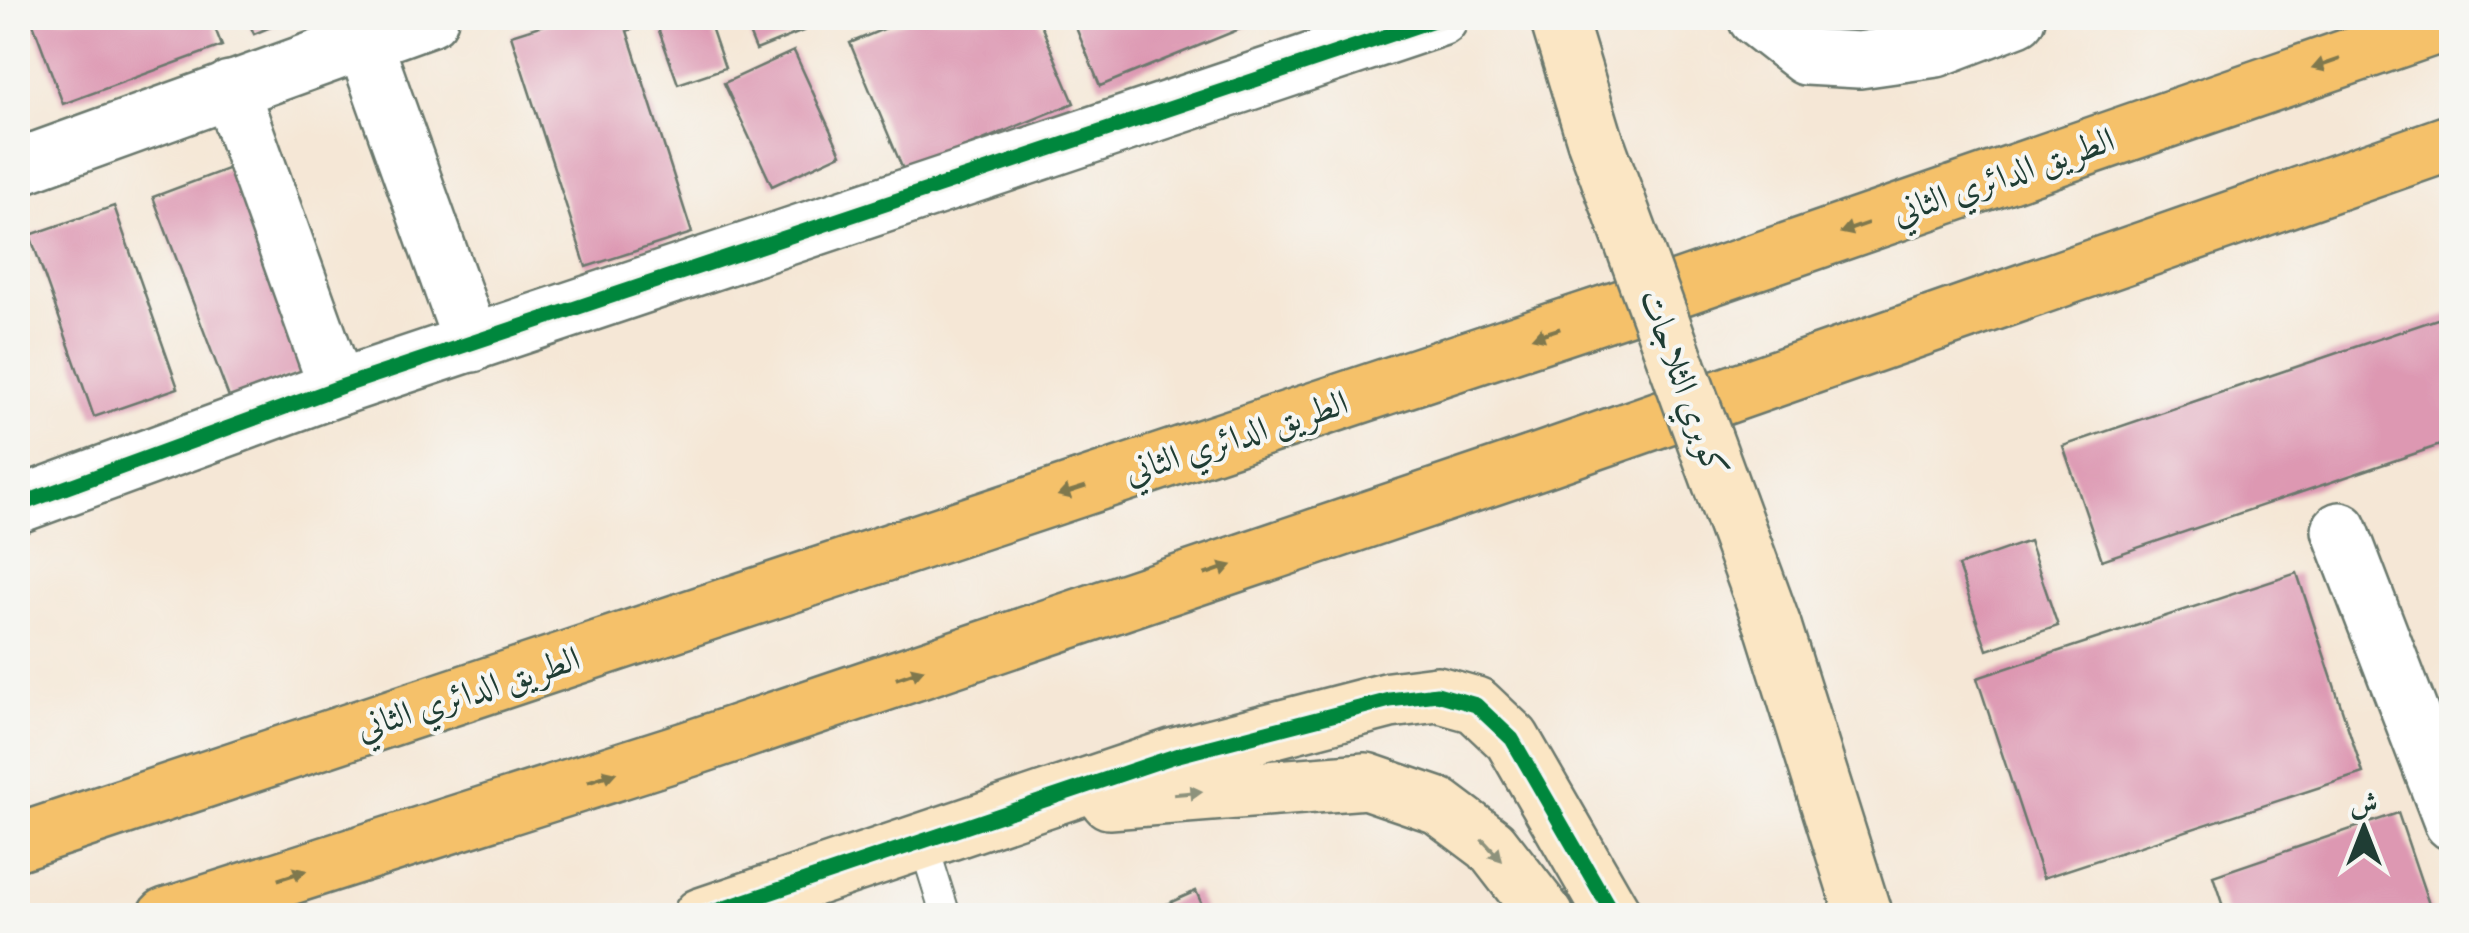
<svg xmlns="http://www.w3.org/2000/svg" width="2469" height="933" font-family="'IM FELL Great Primer',Amiri,serif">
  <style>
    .building { fill: #dd98b2 }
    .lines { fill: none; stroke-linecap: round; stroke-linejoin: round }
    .lane-casing { stroke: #6a786d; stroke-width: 32 }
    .street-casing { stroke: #6a786d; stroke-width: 60 }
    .secondary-casing { stroke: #6a786d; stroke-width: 60 }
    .highway-casing { stroke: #6a786d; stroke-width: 60 }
    .lane { stroke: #fff; stroke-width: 28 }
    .street { stroke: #fff; stroke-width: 55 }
    .secondary { stroke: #fbe6c4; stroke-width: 55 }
    .highway { stroke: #f5c16b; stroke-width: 55 }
    .secondary-bridge-casing { stroke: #6a786d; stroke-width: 60; stroke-linecap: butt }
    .secondary-bridge { stroke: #fbe6c4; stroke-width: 55 }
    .cycleway-casing { stroke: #f6f6f2; stroke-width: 21 }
    .cycleway { stroke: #00873e; stroke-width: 15 }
    .oneway { fill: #7f784d }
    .oneway2 { fill: #8d927c }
    .labels { text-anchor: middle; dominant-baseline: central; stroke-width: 8; stroke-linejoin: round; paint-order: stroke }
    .street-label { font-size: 35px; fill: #1f3d34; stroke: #f6f6f2 }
  </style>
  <rect width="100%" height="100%" fill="#f6f6f2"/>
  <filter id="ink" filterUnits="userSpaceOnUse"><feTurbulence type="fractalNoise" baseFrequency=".01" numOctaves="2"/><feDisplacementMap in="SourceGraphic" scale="20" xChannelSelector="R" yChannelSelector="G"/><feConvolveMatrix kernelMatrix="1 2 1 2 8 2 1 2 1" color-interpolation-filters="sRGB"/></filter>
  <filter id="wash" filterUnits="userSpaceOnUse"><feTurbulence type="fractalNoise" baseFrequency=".0048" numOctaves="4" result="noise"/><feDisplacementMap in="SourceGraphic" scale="40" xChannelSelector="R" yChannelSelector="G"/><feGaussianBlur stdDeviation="2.25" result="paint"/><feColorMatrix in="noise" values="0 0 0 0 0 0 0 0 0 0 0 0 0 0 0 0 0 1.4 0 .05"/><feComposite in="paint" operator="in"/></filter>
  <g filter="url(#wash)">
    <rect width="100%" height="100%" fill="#f5e7d6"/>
    <g id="blocks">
      <g class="building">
        <path d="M31,18H211L222,46L63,104Z"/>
        <path d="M247,18H292L254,34Z"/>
        <path d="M565,18H645L647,23L627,31L692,233L586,267L511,35Z"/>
        <path d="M683,18H708L725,68L678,84L658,28Z"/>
        <path d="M743,18H835L756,50Z"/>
        <path d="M910,18H1038L1074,103L904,172L850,43Z"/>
        <path d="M1072,18H1260L1262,20L1100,86Z"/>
        <path d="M794,51L841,154L772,186L724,83Z"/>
        <path d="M243,163L320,366L230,400L153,197Z"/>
        <path d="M114,206L178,388L94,417L30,235Z"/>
        <path d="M2452,314V441L2102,560L2063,446Z"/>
        <path d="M2029,541L2058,626L1987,650L1958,566Z"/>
        <path d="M2297,573L2363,773L2043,878L1977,678Z"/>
        <path d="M2398,813L2433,916H2226L2213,876Z"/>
        <path d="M1196,891L1207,916H1140Z"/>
      </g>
    </g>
  </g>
  <g filter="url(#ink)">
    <use href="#blocks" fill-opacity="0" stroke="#6a786d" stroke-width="2.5"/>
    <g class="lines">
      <defs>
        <path id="lane" d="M923,842L946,916"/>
        <g id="street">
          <path d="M1756,18L1806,57L1859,60L1936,49L2017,18"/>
          <path d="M364,42L472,344"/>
          <path d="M230,89L337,388"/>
          <path d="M18,167L430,18"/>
          <path d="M18,505L337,388L1440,18"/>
          <path d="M2340,530L2452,822"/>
        </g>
        <g id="secondary">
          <path d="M1558,18L1595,140"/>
          <path d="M1773,626L1864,916"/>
          <path d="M1109,801L1366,781L1439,806L1491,845L1546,916"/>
          <path d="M701,916L1175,756L1390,700L1437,694L1476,705L1512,739L1614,916"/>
        </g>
        <g id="highway">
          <path d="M18,842L1637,303L2452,21"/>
          <path d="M166,916L689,749L1540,461L2452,142"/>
        </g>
      </defs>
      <use href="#lane" class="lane-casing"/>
      <use href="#street" class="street-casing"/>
      <use href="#secondary" class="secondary-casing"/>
      <use href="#highway" class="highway-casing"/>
      <use href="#lane" class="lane"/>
      <use href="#street" class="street"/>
      <use href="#secondary" class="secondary"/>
      <use href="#highway" class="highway"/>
      <defs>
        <path id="secondary-bridge" d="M1595,140L1773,626"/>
      </defs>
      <use href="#secondary-bridge" class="secondary-bridge-casing"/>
      <use href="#secondary-bridge" class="secondary-bridge"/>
      <defs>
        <g id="cycleway">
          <path d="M18,505L337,388L1440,18"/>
          <path d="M701,916L1175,756L1390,700L1437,694L1476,705L1512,739L1614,916"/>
        </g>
      </defs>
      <use href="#cycleway" class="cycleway-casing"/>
      <use href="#cycleway" class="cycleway"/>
    </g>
    <defs><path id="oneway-solid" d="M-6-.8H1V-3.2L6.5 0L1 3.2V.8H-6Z" transform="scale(2.5)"/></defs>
    <g class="oneway">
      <use href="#oneway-solid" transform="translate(2326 64) rotate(161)"/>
      <use href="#oneway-solid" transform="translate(1854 228) rotate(161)"/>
      <use href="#oneway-solid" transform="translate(1546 333) rotate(162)"/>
      <use href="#oneway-solid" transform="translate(1072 491) rotate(162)"/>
      <use href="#oneway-solid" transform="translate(1218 570) rotate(-19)"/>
      <use href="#oneway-solid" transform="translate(910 674) rotate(-19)"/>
      <use href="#oneway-solid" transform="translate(602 777) rotate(-18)"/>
      <use href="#oneway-solid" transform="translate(292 875) rotate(-18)"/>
    </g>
    <g class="oneway2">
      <use href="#oneway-solid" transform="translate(1188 793) rotate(-5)"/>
      <use href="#oneway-solid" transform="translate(1492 850) rotate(47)"/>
    </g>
  </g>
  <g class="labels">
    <g class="street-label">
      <text transform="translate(2003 176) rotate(-19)">الطريق الدائري الثاني</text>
      <text transform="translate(1684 383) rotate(70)">كوبري الثلاجات</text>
      <text transform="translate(1236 437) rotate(-18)">الطريق الدائري الثاني</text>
      <text transform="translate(468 693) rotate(-18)">الطريق الدائري الثاني</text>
    </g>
  </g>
  <rect width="2469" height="933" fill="none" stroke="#f6f6f2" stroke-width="60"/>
  <g transform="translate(2364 828)" stroke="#f6f6f2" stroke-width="8" paint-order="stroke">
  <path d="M0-8L18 38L0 25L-18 38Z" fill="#1f3d34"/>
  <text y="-15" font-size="28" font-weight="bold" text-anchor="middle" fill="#1f3d34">ش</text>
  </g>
</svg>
